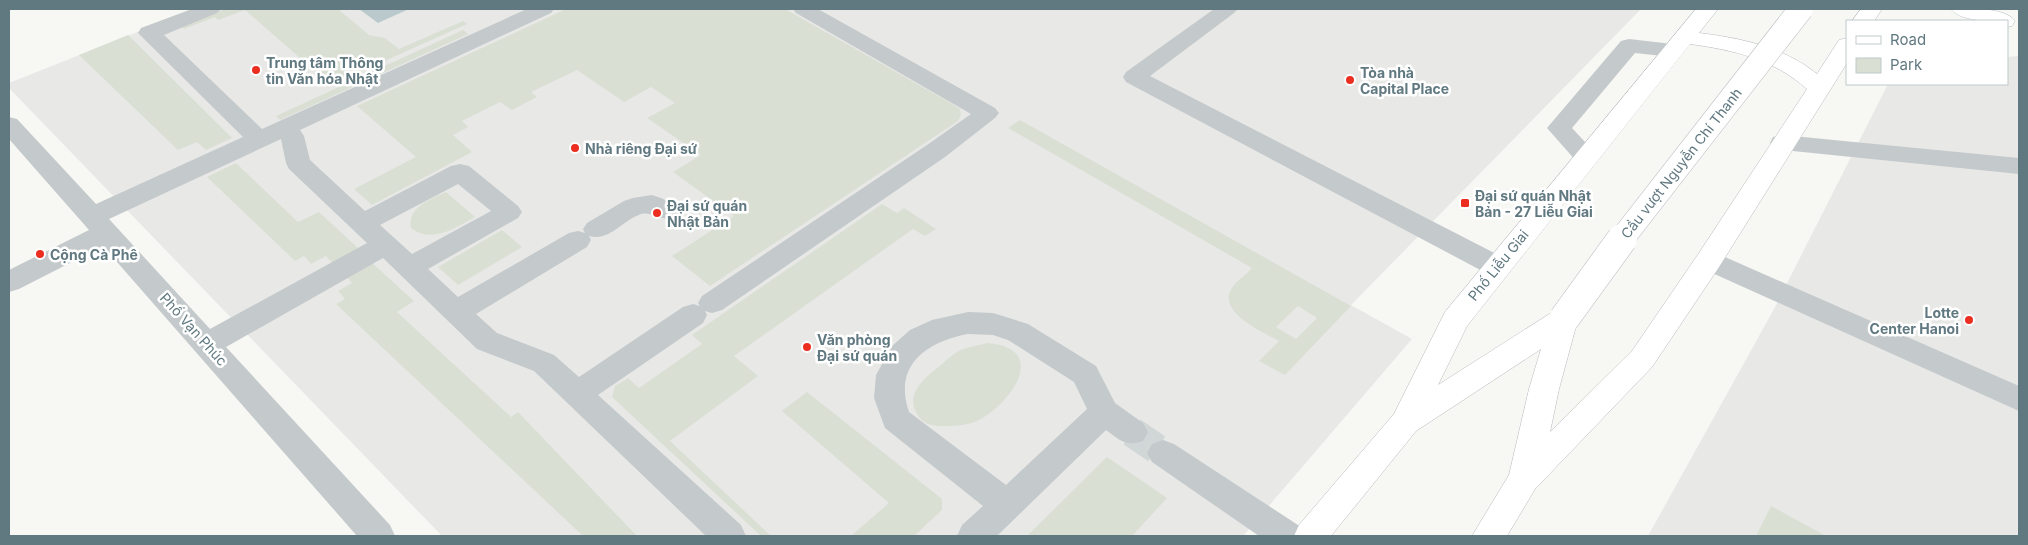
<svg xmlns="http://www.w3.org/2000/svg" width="2028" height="545" font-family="Inter,sans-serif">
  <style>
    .built { fill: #e8e8e7 }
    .green { fill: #dadfd4; fill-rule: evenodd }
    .water { fill: #bac9cb }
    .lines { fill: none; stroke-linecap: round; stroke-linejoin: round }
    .minor-tunnel { stroke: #d1d7d7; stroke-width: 30; stroke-dasharray: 30 15; stroke-linecap: butt }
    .major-casing { stroke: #b5bbbe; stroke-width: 1 }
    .minor { fill: #c4c9cb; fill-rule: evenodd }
    .major { fill: #fff; fill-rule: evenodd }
    .major-bridge-far1-casing { stroke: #b5bbbe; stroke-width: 25; stroke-linecap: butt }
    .major-bridge-casing { stroke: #b5bbbe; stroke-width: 31; stroke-linecap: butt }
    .major-bridge-far1 { stroke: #fff; stroke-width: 24 }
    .major-bridge { stroke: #fff; stroke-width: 30 }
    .poi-dot { fill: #eb2e1f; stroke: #fff; stroke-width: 2 }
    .labels { text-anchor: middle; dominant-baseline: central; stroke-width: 5; stroke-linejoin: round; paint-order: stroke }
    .poi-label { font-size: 14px; font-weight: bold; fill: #607880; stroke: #fff; text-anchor: start }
    .street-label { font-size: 14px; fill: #607880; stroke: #fff }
  </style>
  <rect width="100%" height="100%" fill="#f7f7f4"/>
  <g class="built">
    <path d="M195,9H1641L1351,305L1412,339L1243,536H442L9,88V83Z"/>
    <path d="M2019,56V536H1648L1774,309L1888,84H2007V57Z"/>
  </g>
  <g class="green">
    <path d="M225,9H338L369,35L385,38L399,49L463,21L467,24L331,85L245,10L218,20L215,17L184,29L181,26Z"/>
    <path d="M566,9H785L949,102L960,109L961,115L958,121L710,286L672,256L734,216L673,172L701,155L647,118L675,103L651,87L624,102L577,70L531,92L537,97L512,110L500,102L462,121L468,127L453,135L472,152L372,205L354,189L416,157L357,106Z"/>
    <path d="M463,30L468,34L280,120L276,116Z"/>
    <path d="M128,35L232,138L206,150L197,142L178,150L79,55Z"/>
    <path d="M1020,120L1351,306L1285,375L1259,361L1279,341C1263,332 1216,312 1232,288C1237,280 1246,275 1252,268L1008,128ZM1298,306L1317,318L1296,339L1276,327Z"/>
    <path d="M236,163L298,222L319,212L359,249L333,264L326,256L311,264L304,256L295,261L207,177Z"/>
    <path d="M446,192L475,217C455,228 432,244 411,228C407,207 431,199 446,192Z"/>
    <path d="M882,204L897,213L904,208L936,229L925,236L913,229L734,356L758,376L670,441L771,536H761L612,397L615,386L628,378L639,388L702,344L692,335Z"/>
    <path d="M502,230L522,247L458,285L438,267Z"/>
    <path d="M371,262L414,301L397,312L511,417L518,412L637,536H583L336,304L345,299L338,291L352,283L346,276Z"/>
    <path d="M988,343C1051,349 1010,405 977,421C968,425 956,426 947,426C935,427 923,425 917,414C904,393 926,377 941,365C946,361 952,354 959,351C967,347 979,345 988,343Z"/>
    <path d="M807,392L942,499V510L914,536H851L889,503L782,411Z"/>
    <path d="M1107,457L1167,498L1132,536H1027Z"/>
    <path d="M1771,506L1826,536H1756Z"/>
  </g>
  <path class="water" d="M359,9H409L378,23Z"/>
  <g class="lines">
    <path class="minor-tunnel" d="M1132,432L1163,453"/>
    <defs>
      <g id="major">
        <path d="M1696,9H1718L1699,33C1740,38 1784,47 1817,74L1839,40L1847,38V63L1719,267L1652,367L1535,489L1507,536H1472L1509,475L1529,389L1541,349L1416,431L1331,536H1294L1299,525L1394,414L1445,312ZM1690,44C1734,50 1773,59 1807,89L1699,253L1632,351L1550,432L1559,389L1578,319L1574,311L1564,308L1554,311L1438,385L1467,326Z"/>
        <path d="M1861,9H1882L1874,21H1852Z"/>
        <path d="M1951,9C1967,8 2005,7 2015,21L2012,26L2007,27V21C1992,21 1960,22 1951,9Z"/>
      </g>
    </defs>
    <use href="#major" class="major-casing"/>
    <g class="minor">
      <path d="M192,9H221L217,13L164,35L262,129L527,9H554L551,13L300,130L304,136L310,160L365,211L451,166L460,164L469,166L518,206L522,212L518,218L428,269L458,297L569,233L578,231L585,233L583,229L587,223L624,201L633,198L652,195L661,198L678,206L682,212L678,218C662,223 654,211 641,214C623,220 609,242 589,236L591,240L587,247L476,314L497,333L554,355L579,377L683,307L693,304L700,306L698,303L702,296L927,145L971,114L796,13L793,9H818L995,108L999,113L995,118L945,157L722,310L712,313L705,311L707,315L703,323L598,395L741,525L746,536H706L534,371L477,349L383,258L226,347L390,525L395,536H357L103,246L19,289L9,292V270L89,230L9,139V117L17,119L96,204L243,137L138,33L141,28ZM281,139L286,163L289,169L367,243L210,329L109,219ZM458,184L491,211L412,254L380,225Z"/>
      <path d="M1214,9H1238L1234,13L1150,76L1506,259L1510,266L1506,273L1496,276L1486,273L1126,82L1123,77L1126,72Z"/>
      <path d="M1629,39L1681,45L1684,50L1681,55L1673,57L1635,53L1572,128L1598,156L1595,162L1586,164L1577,162L1547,128L1621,41Z"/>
      <path d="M1782,135L2019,158V174L1773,149L1770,143L1773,137Z"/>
      <path d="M1709,250L2019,386V411L1699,267L1695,260L1699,253Z"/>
      <path d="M968,312L993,313L1028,324L1096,366L1115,403L1143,423L1148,432L1143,441C1125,447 1120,440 1106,430L997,536H957L962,525L983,506L885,428L874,398L876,375L892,346L910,330L932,320ZM968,334L993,335L1008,340L1074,382L1087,409L1006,485L909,412C893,365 926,342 968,334Z"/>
      <path d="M1163,440L1174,444L1298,525L1303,536H1259L1152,462L1147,453L1152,444Z"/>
    </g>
    <use href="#major" class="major"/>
    <defs>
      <path id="major-bridge-far1" d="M1621,240L1801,9"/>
      <path id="major-bridge" d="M1564,319L1622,239"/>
    </defs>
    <use href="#major-bridge-far1" class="major-bridge-far1-casing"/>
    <use href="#major-bridge" class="major-bridge-casing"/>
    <use href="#major-bridge-far1" class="major-bridge-far1"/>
    <use href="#major-bridge" class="major-bridge"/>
  </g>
  <g class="poi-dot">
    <circle cx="256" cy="70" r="5"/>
    <circle cx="1350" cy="80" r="5"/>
    <circle cx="575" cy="148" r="5"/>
    <rect x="1460" y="198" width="10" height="10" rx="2.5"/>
    <circle cx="657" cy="213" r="5"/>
    <circle cx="40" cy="254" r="5"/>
    <circle cx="1969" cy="320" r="5"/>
    <circle cx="807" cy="347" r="5"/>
  </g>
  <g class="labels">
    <g class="poi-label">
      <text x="266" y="62">Trung tâm Thông<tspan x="266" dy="16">tin Văn hóa Nhật</tspan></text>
      <text x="1360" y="72">Tòa nhà<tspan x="1360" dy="16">Capital Place</tspan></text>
      <text x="585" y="148">Nhà riêng Đại sứ</text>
      <text x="1475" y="195">Đại sứ quán Nhật<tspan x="1475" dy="16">Bản - 27 Liễu Giai</tspan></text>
      <text x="667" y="205">Đại sứ quán<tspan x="667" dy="16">Nhật Bản</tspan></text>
      <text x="50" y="254">Cộng Cà Phê</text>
      <text x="1959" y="312" text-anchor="end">Lotte<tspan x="1959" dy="16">Center Hanoi</tspan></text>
      <text x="817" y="339">Văn phòng<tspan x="817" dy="16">Đại sứ quán</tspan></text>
    </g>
    <g class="street-label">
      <text transform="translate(1681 163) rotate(-52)">Cầu vượt Nguyễn Chí Thanh</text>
      <text transform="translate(1498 265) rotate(-51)">Phố Liễu Giai</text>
      <text transform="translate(194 329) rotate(48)">Phố Vạn Phúc</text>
    </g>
  </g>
  <rect width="2028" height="545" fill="none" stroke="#607880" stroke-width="20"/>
  <rect x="1846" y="20" width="162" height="65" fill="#ffffff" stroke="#bfc9cc"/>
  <rect x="1856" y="36" width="25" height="8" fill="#ffffff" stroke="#bfc9cc"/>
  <text x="1890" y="45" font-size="15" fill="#607880">Road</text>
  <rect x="1856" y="58" width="25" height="15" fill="#dadfd4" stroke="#bfc9cc"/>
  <text x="1890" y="70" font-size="15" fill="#607880">Park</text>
</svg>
